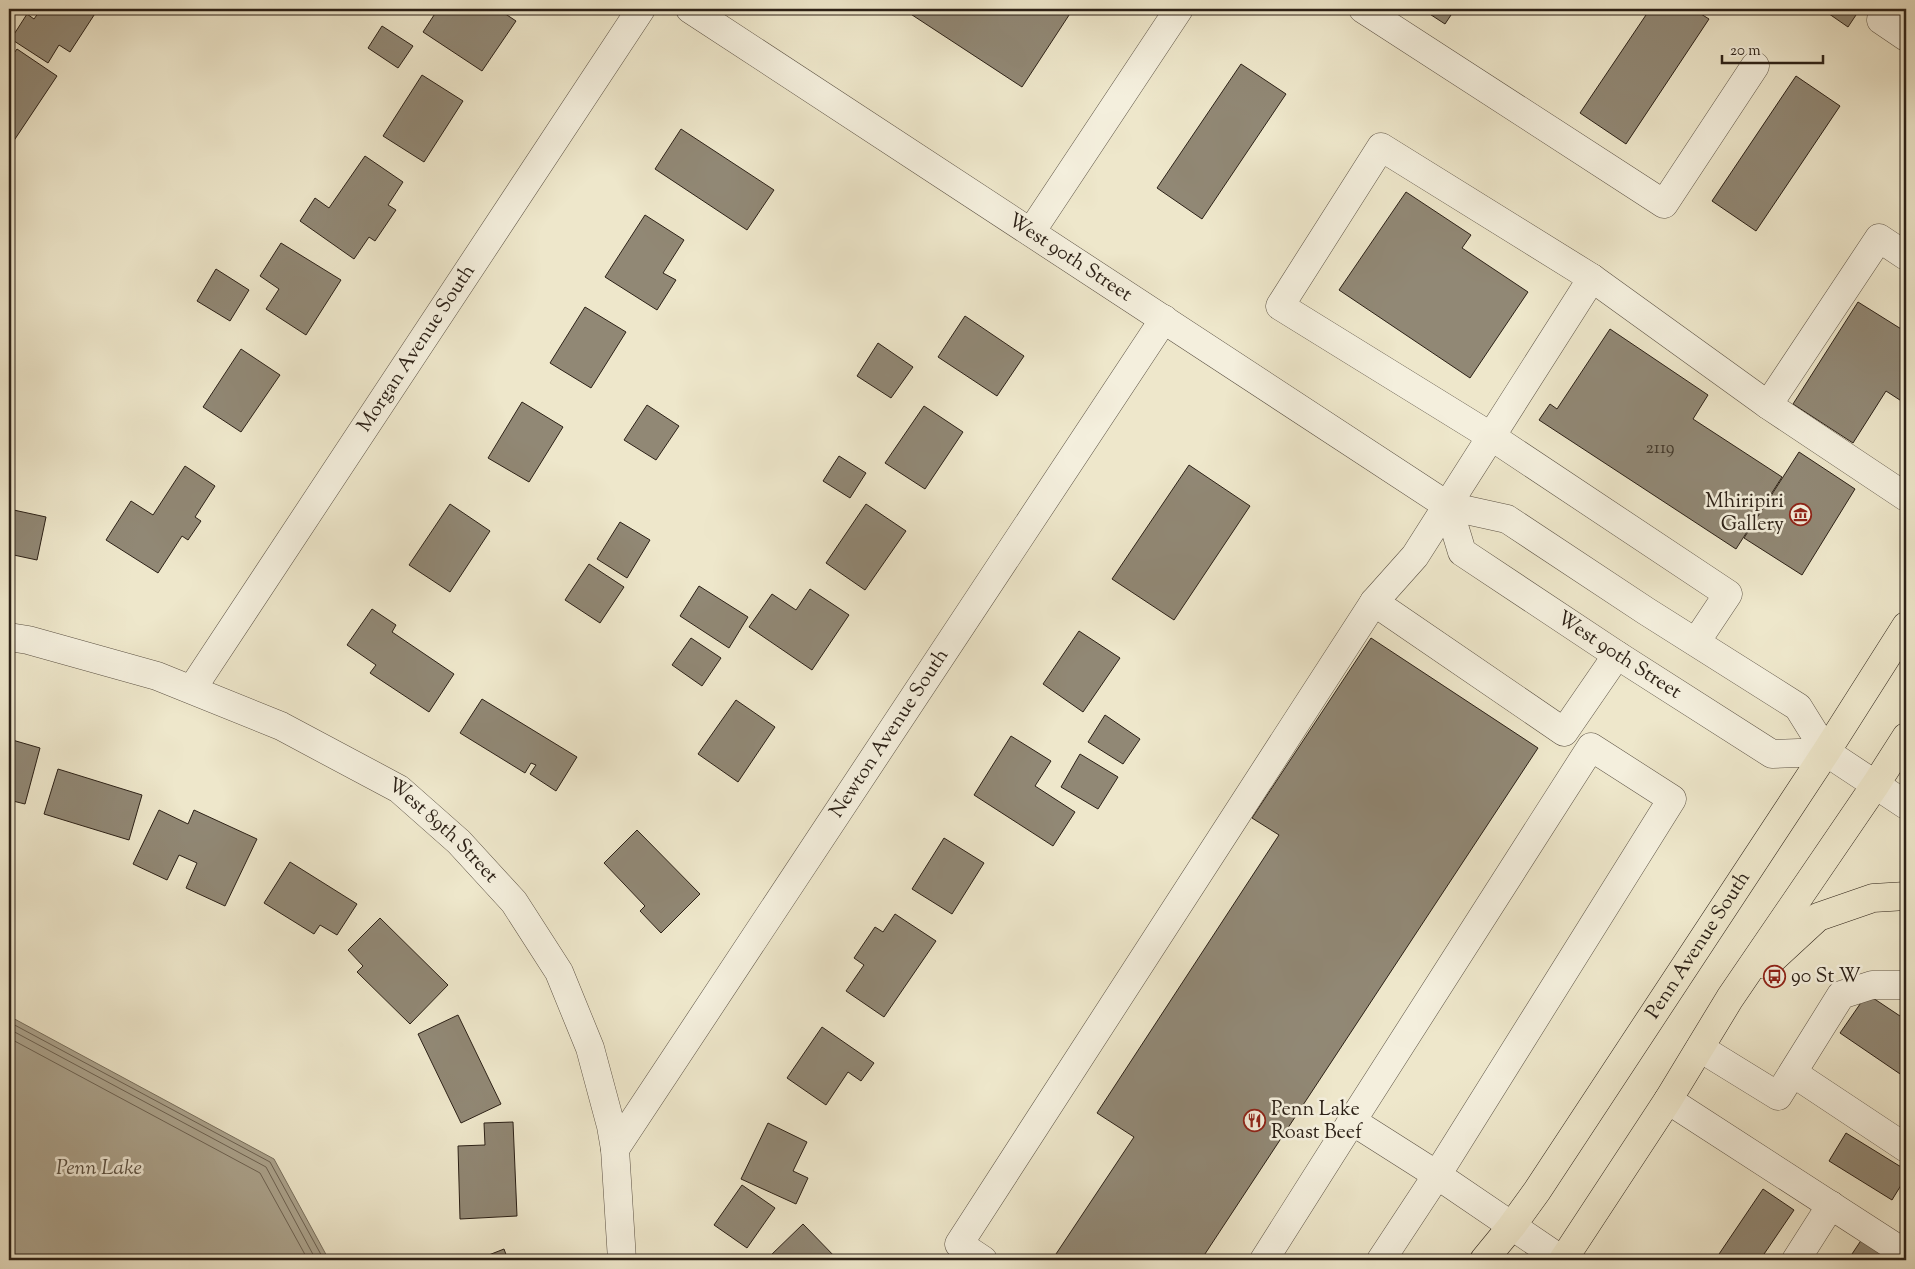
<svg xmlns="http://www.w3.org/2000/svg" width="1915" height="1269" font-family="'Sorts Mill Goudy',serif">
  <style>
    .water { fill: #aca48e; stroke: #79705e }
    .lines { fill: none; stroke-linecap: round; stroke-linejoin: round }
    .shore { stroke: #6c6252; stroke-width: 1 }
    .building { fill: #918875; stroke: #2c2117 }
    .minor-casing { stroke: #5c5244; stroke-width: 29 }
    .major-casing { stroke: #2c2117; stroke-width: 29 }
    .minor { stroke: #f4efdd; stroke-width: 28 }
    .major { stroke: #eee7cb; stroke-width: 28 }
    .labels { text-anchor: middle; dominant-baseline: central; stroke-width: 5; stroke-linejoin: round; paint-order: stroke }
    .number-label { font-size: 18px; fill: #453b2e }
    .street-label { font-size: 20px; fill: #2c2117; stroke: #f4efdd }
    .poi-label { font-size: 20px; fill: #2c2117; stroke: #f4efdd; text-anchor: start }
    .water-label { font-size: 21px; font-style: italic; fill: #594f41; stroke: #f4efdd }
  </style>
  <rect width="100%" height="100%" fill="#eee7cb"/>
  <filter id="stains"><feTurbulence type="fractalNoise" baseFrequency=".004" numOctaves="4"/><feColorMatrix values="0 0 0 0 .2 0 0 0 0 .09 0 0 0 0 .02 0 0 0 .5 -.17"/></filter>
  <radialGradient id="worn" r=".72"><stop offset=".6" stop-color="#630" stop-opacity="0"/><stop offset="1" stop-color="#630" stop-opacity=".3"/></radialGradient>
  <path class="water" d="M9,1016L274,1159L329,1260H9Z"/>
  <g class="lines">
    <g class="shore">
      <path d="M9,1022L270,1162L324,1260"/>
      <path d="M9,1029L266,1167L316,1260"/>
      <path d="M9,1038L260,1173L308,1260"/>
    </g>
  </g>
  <g class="building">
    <path d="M41,9H98L70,52L59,45L48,63L11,39L27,14L34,19Z"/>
    <path d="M438,9H498L516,21L482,71L423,32Z"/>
    <path d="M903,9H1073L1022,87Z"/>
    <path d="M1422,9H1455L1445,24Z"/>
    <path d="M1650,9H1693L1709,19L1626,144L1580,113Z"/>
    <path d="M1822,9H1860L1848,27Z"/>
    <path d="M382,26L413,46L398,68L368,48Z"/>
    <path d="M17,49L57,76L9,148V60Z"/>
    <path d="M1241,64L1286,94L1202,219L1157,188Z"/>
    <path d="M422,75L463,101L424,162L383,136Z"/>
    <path d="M1796,76L1840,106L1756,231L1712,201Z"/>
    <path d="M681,129L774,190L747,230L655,169Z"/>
    <path d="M365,156L403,182L388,205L396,210L375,241L369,237L354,259L300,221L315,198L329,208Z"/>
    <path d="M1406,192L1471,235L1462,248L1528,292L1470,378L1339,290Z"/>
    <path d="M645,215L684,240L663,273L676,280L657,310L605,277Z"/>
    <path d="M281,243L341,280L306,335L266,309L279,289L260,276Z"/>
    <path d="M216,269L249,290L230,321L197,301Z"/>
    <path d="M1858,302L1906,332V404L1886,391L1853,443L1793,404Z"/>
    <path d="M585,307L626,332L591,388L550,363Z"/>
    <path d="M965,316L1024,356L997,396L938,357Z"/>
    <path d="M1610,329L1708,395L1693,419L1782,477L1736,549L1539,420L1550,404L1557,409Z"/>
    <path d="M878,343L913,367L891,398L857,376Z"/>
    <path d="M241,349L280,375L241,432L203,407Z"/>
    <path d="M522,402L563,427L529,482L488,458Z"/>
    <path d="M647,405L679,426L656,460L624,440Z"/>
    <path d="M924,406L963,432L925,489L885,463Z"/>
    <path d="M1799,452L1855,489L1802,575L1744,538Z"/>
    <path d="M839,456L866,473L850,498L823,481Z"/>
    <path d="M1189,465L1250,506L1174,620L1112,579Z"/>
    <path d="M185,466L215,486L195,517L201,521L188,540L182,536L158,573L106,540L131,501L153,515Z"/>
    <path d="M450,504L490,531L450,592L409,565Z"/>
    <path d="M866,504L906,531L865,590L826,563Z"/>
    <path d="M9,509L46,517L37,560L9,554Z"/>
    <path d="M620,522L650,540L627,578L597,559Z"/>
    <path d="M589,564L624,587L600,623L565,600Z"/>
    <path d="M699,586L748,617L729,648L680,616Z"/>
    <path d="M810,589L849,615L812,670L749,627L772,594L796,610Z"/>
    <path d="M372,609L396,625L392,632L454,674L429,712L370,673L376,665L347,645Z"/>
    <path d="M1079,631L1120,658L1083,712L1043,684Z"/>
    <path d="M691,638L721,658L702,686L672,665Z"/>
    <path d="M1371,638L1538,748L1201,1260H1052L1134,1137L1097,1113L1279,835L1252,818Z"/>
    <path d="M482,699L577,757L556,791L530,774L536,765L531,763L525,773L460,733Z"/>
    <path d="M736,700L775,727L738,782L698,754Z"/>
    <path d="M1105,715L1140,739L1123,764L1088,742Z"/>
    <path d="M1011,736L1051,761L1035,786L1075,812L1053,846L974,795Z"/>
    <path d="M9,739L40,748L25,804L9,800Z"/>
    <path d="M1080,754L1118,777L1098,809L1061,787Z"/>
    <path d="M58,769L142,795L129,840L44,814Z"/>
    <path d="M159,810L188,824L194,810L257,839L225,906L186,888L197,863L179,855L167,880L133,864Z"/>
    <path d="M637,830L700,894L661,933L640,911L645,906L604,863Z"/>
    <path d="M944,838L984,863L952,914L912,889Z"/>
    <path d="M290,862L357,904L337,935L320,925L314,934L264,903Z"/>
    <path d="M895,914L936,941L884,1017L846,991L864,965L854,958L875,927L883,932Z"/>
    <path d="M380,918L448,985L410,1024L357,972L363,966L348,950Z"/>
    <path d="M1867,994L1906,1020V1078L1840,1033Z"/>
    <path d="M458,1015L501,1104L461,1123L418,1034Z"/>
    <path d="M822,1027L874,1063L861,1081L848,1072L826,1105L787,1078Z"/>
    <path d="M513,1122L517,1216L460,1219L458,1146L485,1145L484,1123Z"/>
    <path d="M768,1123L807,1142L793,1171L808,1178L796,1204L741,1179Z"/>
    <path d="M1846,1133L1906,1170V1177L1892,1200L1829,1161Z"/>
    <path d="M742,1185L775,1208L747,1248L714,1225Z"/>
    <path d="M1763,1189L1794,1210L1760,1260H1715Z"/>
    <path d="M803,1224L838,1260H772L769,1257Z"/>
    <path d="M1862,1239L1895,1260H1848Z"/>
    <path d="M504,1249L508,1260H476Z"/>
  </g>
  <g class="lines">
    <defs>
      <g id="minor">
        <path id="s1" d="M690,9L1448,506L1507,519L1646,611L1798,707L1826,752L1906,805"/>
        <path d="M1363,9L1664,204L1755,66"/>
        <path d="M1889,9L1881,20L1906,37"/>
        <path d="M1031,232L1179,9"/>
        <path d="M1906,256L1879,238L1768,405L1906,497"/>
        <path id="s2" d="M1448,506L1462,552L1617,655L1772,754L1826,752"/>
        <path d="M1374,602L1564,732L1617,655"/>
        <path id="s3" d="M9,637L28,640L157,676L281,726L399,789L459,842L514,902L559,972L590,1048L611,1126L615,1149L622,1260"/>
        <path d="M1696,642L1728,594L1492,437L1280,306L1381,147L1592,278L1768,405"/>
        <path id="s4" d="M192,689L641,9"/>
        <path d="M1700,1048L1778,1096L1841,995L1872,985H1906"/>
        <path d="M1793,1073L1906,1148"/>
        <path d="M1668,1100L1906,1254"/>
        <path d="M1352,1121L1437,1175L1562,1260"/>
        <path id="s5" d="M615,1149L1164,319"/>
        <path d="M983,1260L959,1244L1374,602L1415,556L1592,278"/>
        <path d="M1264,1260L1352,1121L1591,747L1672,799L1437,1175L1381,1260"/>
        <path d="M1796,1260L1831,1205"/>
      </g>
      <g id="major">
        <path d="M1766,965L1818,917L1873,898L1906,896"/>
        <path id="s6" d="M1484,1260L1511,1227L1537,1191L1826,752L1906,626"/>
        <path d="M1563,1260L1668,1100L1730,998L1876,784L1906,737"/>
      </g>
    </defs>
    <use href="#minor" class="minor-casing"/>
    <use href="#major" class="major-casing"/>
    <use href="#minor" class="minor"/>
    <use href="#major" class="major"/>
  </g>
  <defs>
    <symbol id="museum-ring" viewBox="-11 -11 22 22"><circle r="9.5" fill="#f4efdd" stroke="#8f2418" stroke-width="1.5"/><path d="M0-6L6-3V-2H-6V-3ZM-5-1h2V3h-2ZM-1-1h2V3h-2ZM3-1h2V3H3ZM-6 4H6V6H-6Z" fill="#8f2418"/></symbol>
    <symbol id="bus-ring" viewBox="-11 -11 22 22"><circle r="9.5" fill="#f4efdd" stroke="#8f2418" stroke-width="1.5"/><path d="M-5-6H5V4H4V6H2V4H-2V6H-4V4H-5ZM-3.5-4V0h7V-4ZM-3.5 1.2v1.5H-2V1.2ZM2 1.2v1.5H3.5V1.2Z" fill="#8f2418"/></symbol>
    <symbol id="restaurant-ring" viewBox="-11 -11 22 22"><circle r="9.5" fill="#f4efdd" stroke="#8f2418" stroke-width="1.5"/><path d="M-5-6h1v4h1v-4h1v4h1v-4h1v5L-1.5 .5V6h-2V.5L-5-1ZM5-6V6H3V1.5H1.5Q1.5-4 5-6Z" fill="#8f2418"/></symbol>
  </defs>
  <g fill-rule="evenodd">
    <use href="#museum-ring" x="1788" y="502" width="25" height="25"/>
    <use href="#bus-ring" x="1762" y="964" width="25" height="25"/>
    <use href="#restaurant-ring" x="1242" y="1108" width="25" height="25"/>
  </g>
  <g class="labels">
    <g class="number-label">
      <text x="1660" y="449">2119</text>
    </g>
    <g class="street-label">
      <text stroke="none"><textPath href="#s1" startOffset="454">West 90th Street</textPath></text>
      <text stroke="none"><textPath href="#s4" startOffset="408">Morgan Avenue South</textPath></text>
      <text stroke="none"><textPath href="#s2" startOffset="236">West 90th Street</textPath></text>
      <text stroke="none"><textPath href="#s5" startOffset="498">Newton Avenue South</textPath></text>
      <text stroke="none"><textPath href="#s3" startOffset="481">West 89th Street</textPath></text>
      <text stroke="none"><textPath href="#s6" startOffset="381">Penn Avenue South</textPath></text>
    </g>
    <g class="poi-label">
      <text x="1784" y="502" text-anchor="end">Mhiripiri<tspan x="1784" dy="23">Gallery</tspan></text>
      <text x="1791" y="977">90 St W</text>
      <text x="1271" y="1110">Penn Lake<tspan x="1271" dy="23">Roast Beef</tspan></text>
    </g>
    <g class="water-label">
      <text x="99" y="1169">Penn Lake</text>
    </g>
  </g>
  <rect width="1915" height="1269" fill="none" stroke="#eee7cb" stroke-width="30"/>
  <rect x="10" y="10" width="1895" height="1249" fill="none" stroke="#2c2117" stroke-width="2.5"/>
  <rect x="15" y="15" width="1885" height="1239" fill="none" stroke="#2c2117"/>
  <path d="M1722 55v8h101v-8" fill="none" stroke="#2c2117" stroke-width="2.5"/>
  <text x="1730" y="55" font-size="15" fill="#2c2117" stroke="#f4efdd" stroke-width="4" paint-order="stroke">20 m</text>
  <rect width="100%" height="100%" filter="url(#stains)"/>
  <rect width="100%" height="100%" fill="url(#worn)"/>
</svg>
